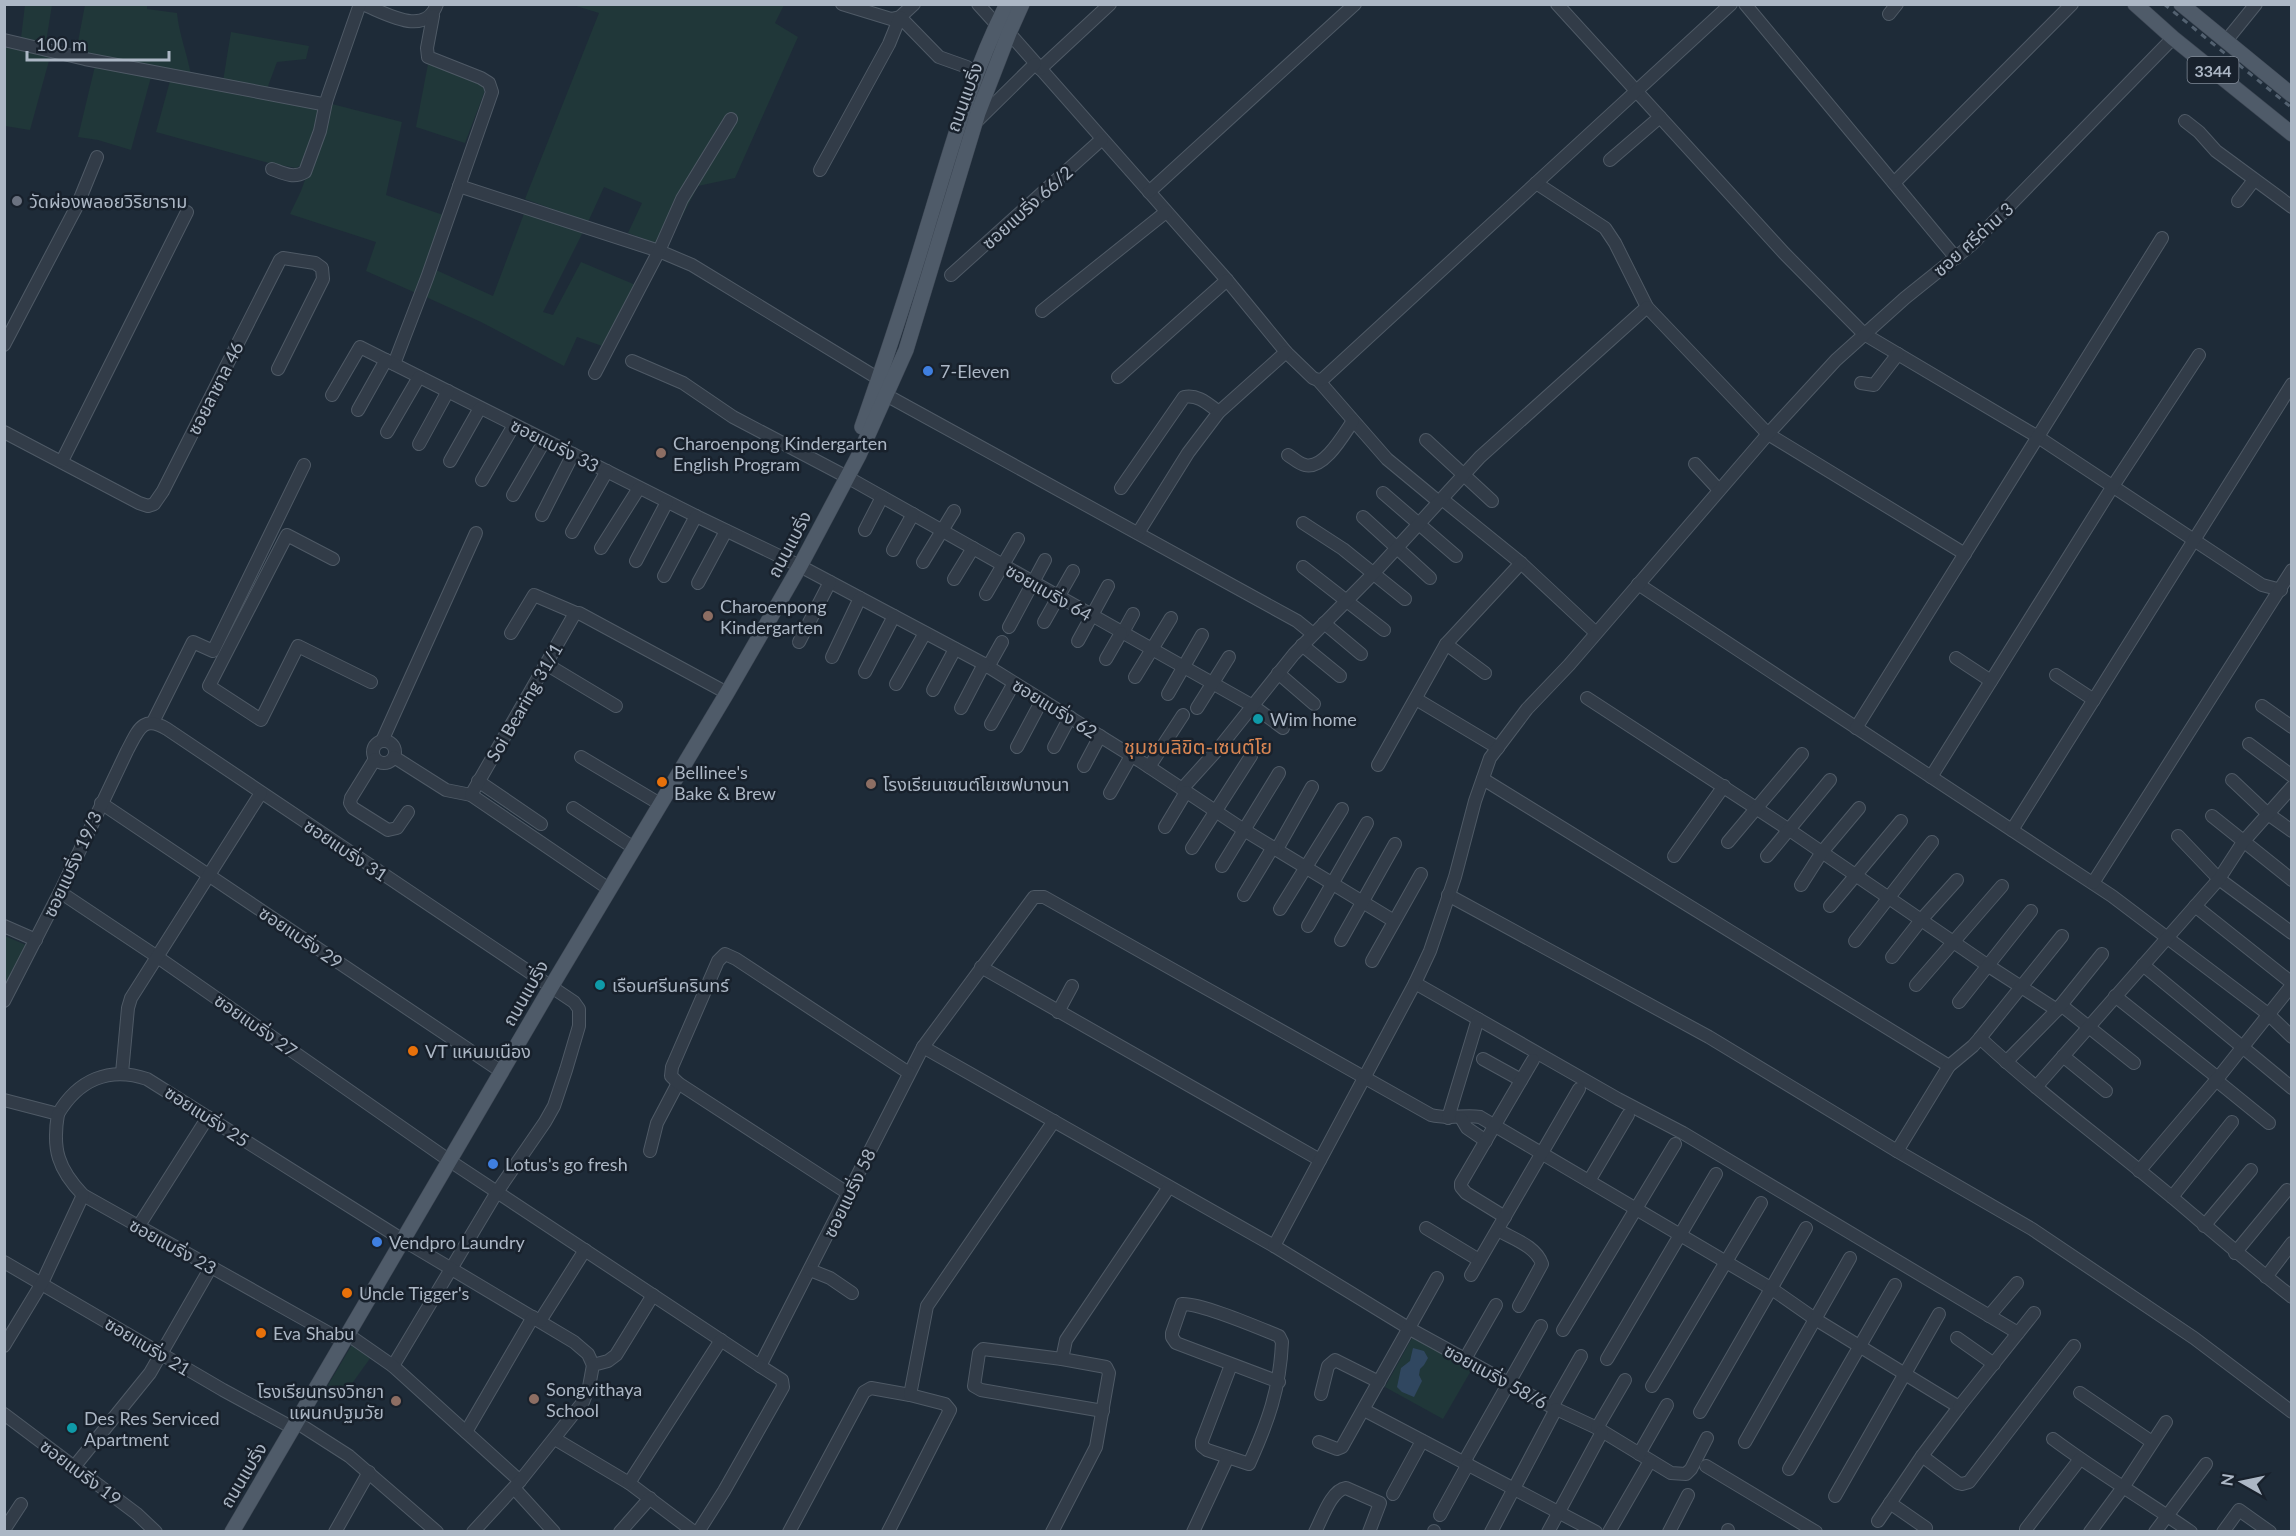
<svg xmlns="http://www.w3.org/2000/svg" width="2296" height="1536" font-family="Lato,'Noto Sans Thai',sans-serif">
  <style>
    .green { fill: #203739 }
    .water { fill: #304760 }
    .lines { fill: none; stroke-linecap: round; stroke-linejoin: round }
    .minor-casing { stroke: #4f5a66; stroke-width: 14 }
    .major-casing { stroke: #3b4552; stroke-width: 16 }
    .minor { stroke: #323c48; stroke-width: 12 }
    .major { stroke: #4f5b69; stroke-width: 15 }
    .rail { stroke: #536170; stroke-width: 3; stroke-dasharray: 6 6; stroke-linecap: butt }
    .worship-dot { fill: #6b7280; stroke: #18212c; stroke-width: 2 }
    .shop-dot { fill: #3f7fe0; stroke: #18212c; stroke-width: 2 }
    .education-dot { fill: #8d6e63; stroke: #18212c; stroke-width: 2 }
    .culture-dot { fill: #0f9aa8; stroke: #18212c; stroke-width: 2 }
    .food-dot { fill: #e8710a; stroke: #18212c; stroke-width: 2 }
    .labels { text-anchor: middle; dominant-baseline: central; stroke-width: 5; stroke-linejoin: round; paint-order: stroke }
    .shield { fill: #18212c; stroke: #808a97; stroke-width: 1.5 }
    .shield-label { font-size: 16px; font-weight: bold; fill: #acb7c5 }
    .street-label { font-size: 18px; fill: #acb7c5; stroke: #18212c }
    .poi-label { font-size: 18px; fill: #acb7c5; stroke: #18212c; text-anchor: start }
    .neighbourhood-label { font-size: 20px; fill: #d98653; stroke: #18212c }
  </style>
  <rect width="100%" height="100%" fill="#1e2b38"/>
  <g class="green">
    <path d="M25,5H52L46,42L21,38Z"/>
    <path d="M85,5H147V9L177,13C179,34 187,53 191,75L76,52Z"/>
    <path d="M573,5H784L775,23L798,37L735,178L698,186L666,247L628,233L642,203L604,187L588,222L525,199L599,13Z"/>
    <path d="M231,32L309,46L306,59L277,62L267,89L223,81Z"/>
    <path d="M4,47L50,57L30,130L5,126Z"/>
    <path d="M428,64L482,82L486,88L465,143L416,127Z"/>
    <path d="M95,66L151,77L131,150L98,140L78,137Z"/>
    <path d="M170,81L319,110L303,164L296,168L269,163L156,132Z"/>
    <path d="M332,104L402,122L386,195L443,215L416,293L366,271L376,242L290,214L301,191Z"/>
    <path d="M525,211L583,232L543,312L553,315L581,262L638,286L602,346L577,337L564,366L481,322L426,297L436,270L493,296Z"/>
    <path d="M5,936L26,945L5,986Z"/>
    <path d="M1413,1336L1472,1369L1443,1419L1385,1387Z"/>
    <path d="M353,1343L371,1357L343,1396L328,1385Z"/>
  </g>
  <path class="water" d="M1413,1348L1424,1351L1428,1358L1424,1365L1420,1369L1419,1375L1422,1381L1414,1397L1402,1392L1397,1387L1401,1368L1410,1361Z"/>
  <g class="lines">
    <defs>
      <g id="minor">
        <path d="M362,4C386,13 425,38 437,4"/>
        <path d="M842,4L891,19L900,17L914,4"/>
        <path d="M978,4L997,25"/>
        <path d="M1557,4L1784,253L1864,334L2038,437L2262,585L2281,590"/>
        <path d="M1745,4L1956,258"/>
        <path d="M1889,14L1897,4"/>
        <path d="M1009,33L1227,280L1286,352L1313,378L1318,380L1387,459L1439,502"/>
        <path d="M4,40L85,59L322,104L326,102L329,93L360,4"/>
        <path d="M2226,41L2256,4"/>
        <path d="M1040,69L1110,4"/>
        <path d="M2185,121L2199,132L2216,151L2292,207"/>
        <path d="M975,123L1035,64"/>
        <path d="M1610,160L1660,117"/>
        <path d="M272,169C283,173 293,179 305,172L320,131L326,102"/>
        <path d="M820,170L889,44L900,17L939,57L967,67"/>
        <path d="M1536,183L1605,228L1615,243L1647,307L1768,434L1965,554"/>
        <path d="M1894,183L2072,4"/>
        <path d="M459,186L659,251L692,265L879,379"/>
        <path d="M1149,192L1355,4"/>
        <path d="M2238,201L2254,180"/>
        <path d="M951,275L1102,139"/>
        <path d="M1042,311L1166,212"/>
        <path d="M4,345L77,206L97,157"/>
        <path d="M632,361L683,383L733,417L847,477L1253,706L1283,728"/>
        <path d="M394,364L427,278L492,92L489,83L481,78L428,57L427,48L433,16"/>
        <path d="M595,373L659,251L682,199L731,119"/>
        <path d="M1118,377L1227,280"/>
        <path d="M1318,380L1323,379L1731,4"/>
        <path d="M1861,383L1874,385L1898,354"/>
        <path d="M332,395L360,347L696,516L800,566L984,664L1140,761L1244,830L1394,921"/>
        <path d="M886,395L1297,621L1313,634"/>
        <path d="M358,410L386,360"/>
        <path d="M4,432L139,503L148,506L154,504L163,491L280,260L283,258L315,263L322,268L323,279L278,369"/>
        <path d="M387,432L419,377"/>
        <path d="M1426,440L1492,501"/>
        <path d="M419,444L448,391"/>
        <path d="M1288,455C1293,458 1299,464 1305,465C1324,470 1344,434 1353,421"/>
        <path d="M62,461L187,212"/>
        <path d="M450,461L480,408"/>
        <path d="M1695,464L1719,490"/>
        <path d="M482,480L514,425"/>
        <path d="M1121,488L1184,397C1198,394 1208,404 1219,412"/>
        <path d="M1383,493L1456,556"/>
        <path d="M513,495L545,440"/>
        <path d="M1442,499L1521,563L1596,633"/>
        <path d="M542,515L573,454"/>
        <path d="M1363,517L1430,578"/>
        <path d="M1303,523L1343,549L1405,599"/>
        <path d="M865,530L882,497"/>
        <path d="M572,532L607,471"/>
        <path d="M1138,533L1188,453L1219,412L1286,352"/>
        <path d="M601,548L639,488"/>
        <path d="M893,550L913,514"/>
        <path d="M333,559L287,535L209,686L261,720L298,646L371,682"/>
        <path d="M636,561L667,502"/>
        <path d="M923,562L954,511"/>
        <path d="M1303,567L1384,630"/>
        <path d="M664,576L696,516"/>
        <path d="M954,579L973,548"/>
        <path d="M698,583L726,531"/>
        <path d="M1638,584L2112,896L2268,1014L2292,1037"/>
        <path d="M986,594L1018,539"/>
        <path d="M1044,622L1073,571"/>
        <path d="M1324,623L1361,654"/>
        <path d="M1009,627L1045,560"/>
        <path d="M511,633L534,595L576,613"/>
        <path d="M1122,634L1133,614"/>
        <path d="M1078,641L1108,586"/>
        <path d="M799,642L830,582"/>
        <path d="M1446,644L1485,673"/>
        <path d="M1302,645L1340,676"/>
        <path d="M832,657L860,598"/>
        <path d="M1956,658L1991,681"/>
        <path d="M1106,659L1121,633"/>
        <path d="M546,664L616,706"/>
        <path d="M988,667L1002,642"/>
        <path d="M865,672L894,616"/>
        <path d="M1278,673L1314,704"/>
        <path d="M2056,675L2094,700"/>
        <path d="M1135,677L1171,618"/>
        <path d="M896,684L925,633"/>
        <path d="M933,690L955,649"/>
        <path d="M1168,694L1202,635"/>
        <path d="M1587,698L1788,829L1987,965L2057,1010"/>
        <path d="M1416,699L1498,748"/>
        <path d="M2262,706L2292,727"/>
        <path d="M961,708L984,664"/>
        <path d="M1197,708L1229,657"/>
        <path d="M153,722L193,642L213,651L304,465"/>
        <path d="M991,724L1014,683"/>
        <path d="M1856,728L2162,238"/>
        <circle cx="384" cy="752" r="11"/>
        <path d="M382,741L476,533"/>
        <path d="M2249,744L2292,776"/>
        <path d="M1017,747L1042,700"/>
        <path d="M1054,747L1070,717"/>
        <path d="M394,757L446,790L471,795"/>
        <path d="M581,757L660,804"/>
        <path d="M375,759L351,798L350,803L353,808L388,830L397,828L408,812"/>
        <path d="M1378,765L1446,644L1521,563"/>
        <path d="M1084,766L1100,736"/>
        <path d="M1149,767L1183,715"/>
        <path d="M1931,777L2113,486L2199,355"/>
        <path d="M1483,779L1949,1066"/>
        <path d="M2232,780L2268,814L2292,831"/>
        <path d="M478,781L541,824"/>
        <path d="M1182,789L1219,748L1294,654L1372,575L1480,457L1647,307"/>
        <path d="M1110,793L1131,756"/>
        <path d="M101,803L502,1072"/>
        <path d="M573,808L634,848"/>
        <path d="M2212,816L2292,880"/>
        <path d="M1165,827L1186,792"/>
        <path d="M2012,830L2292,384"/>
        <path d="M2178,836L2219,879L2292,933"/>
        <path d="M1728,842L1802,754"/>
        <path d="M1192,848L1251,756"/>
        <path d="M1277,849L1312,787"/>
        <path d="M1674,856L1724,786"/>
        <path d="M1767,856L1830,780"/>
        <path d="M1222,866L1279,773"/>
        <path d="M2093,883L2292,570"/>
        <path d="M1801,885L1822,852L1859,808"/>
        <path d="M609,889L471,795L574,615L579,613L727,693"/>
        <path d="M60,892L156,956L450,1161L760,1366L923,1047L1274,1246L1410,1329L1552,1407L1597,1428L1671,1473L1686,1474L1691,1469L1707,1438"/>
        <path d="M1244,895L1273,847"/>
        <path d="M1448,895L1709,1037L1897,1151L2032,1229L2194,1338L2292,1412"/>
        <path d="M1830,906L1901,821"/>
        <path d="M2195,906L2292,983"/>
        <path d="M1280,909L1342,809"/>
        <path d="M4,926L36,940"/>
        <path d="M1308,926L1367,823"/>
        <path d="M1341,940L1395,844"/>
        <path d="M1855,941L1932,842"/>
        <path d="M1892,957L1921,920L1957,880"/>
        <path d="M1372,961L1421,874"/>
        <path d="M2143,965L2292,1088"/>
        <path d="M981,967L1320,1160"/>
        <path d="M1415,983L1618,1099L1683,1133L2018,1333"/>
        <path d="M1916,985L2002,886"/>
        <path d="M2115,996L2218,1078"/>
        <path d="M4,1001L60,892L127,751C138,731 142,714 167,729L574,1002L579,1009V1026L566,1070L554,1106L545,1122L497,1192L393,1366"/>
        <path d="M1959,1002L2031,911"/>
        <path d="M2061,1005L2134,1063"/>
        <path d="M1058,1012L1072,986"/>
        <path d="M1980,1038L2062,936"/>
        <path d="M923,1047L1034,897H1044L1431,1115C1451,1120 1464,1114 1480,1117L1772,1289L1815,1319L1959,1407L1922,1456L1878,1521"/>
        <path d="M2063,1056L2106,1091"/>
        <path d="M1483,1059L1521,1080"/>
        <path d="M2006,1062L2057,1010L2102,954"/>
        <path d="M122,1073L128,1008L131,998L261,793"/>
        <path d="M2216,1080L2269,1123"/>
        <path d="M2036,1087L2219,879L2243,842L2292,787"/>
        <path d="M4,1100L58,1114C78,1080 109,1066 147,1079L403,1240L574,1342L588,1354L593,1365"/>
        <path d="M58,1114C52,1149 58,1169 83,1195L343,1341"/>
        <path d="M1448,1118L1478,1019"/>
        <path d="M1461,1118L1467,1128L1486,1141"/>
        <path d="M650,1151L657,1123L678,1083"/>
        <path d="M1897,1151L1949,1066L1973,1046L1980,1038C2041,1095 2109,1144 2173,1198C2212,1231 2251,1265 2292,1297"/>
        <path d="M2139,1171L2218,1078L2292,985"/>
        <path d="M1589,1181L1628,1115"/>
        <path d="M849,1194L678,1083L671,1076L672,1067L718,961L725,954L736,959L909,1073"/>
        <path d="M2172,1197L2232,1122"/>
        <path d="M1505,1217L1466,1193L1461,1187V1183L1533,1060"/>
        <path d="M2204,1226L2251,1170"/>
        <path d="M138,1227L208,1117"/>
        <path d="M1426,1228L1479,1260"/>
        <path d="M1498,1230C1513,1239 1536,1246 1542,1264L1519,1306"/>
        <path d="M1274,1246L1415,983L1430,951L1455,877L1475,801L1490,758L1527,709L1569,665L1768,434L1836,360L1905,298L1971,245L2173,38"/>
        <path d="M2235,1253L2287,1190"/>
        <path d="M4,1262L223,1390L293,1428"/>
        <path d="M810,1270L830,1278L852,1293"/>
        <path d="M1471,1275L1579,1089"/>
        <path d="M2266,1277L2292,1243"/>
        <path d="M1989,1316L2017,1283"/>
        <path d="M540,1321L585,1250"/>
        <path d="M1563,1330L1675,1144"/>
        <path d="M347,1334L393,1366L520,1481"/>
        <path d="M1957,1338L1994,1364"/>
        <path d="M4,1346L42,1283L83,1195"/>
        <path d="M1062,1359L983,1349L979,1353L974,1386L981,1390L1103,1411"/>
        <path d="M1465,1359L1496,1305"/>
        <path d="M1607,1359L1716,1174"/>
        <path d="M1231,1365L1202,1441V1446L1207,1450L1249,1464C1268,1422 1280,1389 1282,1342L1279,1336C1259,1328 1201,1303 1182,1304L1172,1333V1337L1176,1343L1279,1382"/>
        <path d="M1652,1386L1761,1203"/>
        <path d="M2080,1393L2152,1442"/>
        <path d="M1321,1394L1328,1366L1335,1360L1379,1382"/>
        <path d="M1552,1407L1581,1356"/>
        <path d="M1959,1407L2034,1313"/>
        <path d="M1364,1410L1596,1532"/>
        <path d="M1700,1412L1806,1228"/>
        <path d="M4,1414L137,1514L156,1532"/>
        <path d="M296,1422L349,1456L437,1532"/>
        <path d="M1597,1428L1625,1380"/>
        <path d="M466,1432L533,1317"/>
        <path d="M555,1439L629,1483L694,1532"/>
        <path d="M2053,1439C2097,1472 2145,1500 2191,1532"/>
        <path d="M1319,1442L1337,1449L1342,1447L1437,1278"/>
        <path d="M1745,1442L1850,1258"/>
        <path d="M1639,1454L1667,1405"/>
        <path d="M1922,1456L1958,1483L1962,1484L1969,1482L2074,1346"/>
        <path d="M1464,1462L1541,1326"/>
        <path d="M1706,1466L1816,1532"/>
        <path d="M74,1467L150,1373L211,1267"/>
        <path d="M1789,1469L1895,1285"/>
        <path d="M629,1483L721,1340"/>
        <path d="M514,1488L554,1532"/>
        <path d="M1393,1494L1422,1441"/>
        <path d="M1835,1496L1939,1314"/>
        <path d="M1890,1503L1926,1528"/>
        <path d="M1440,1515L1468,1464"/>
        <path d="M2026,1529L2080,1459"/>
        <path d="M4,1530L21,1504"/>
        <path d="M335,1532L369,1472"/>
        <path d="M473,1532L520,1481L583,1402L589,1387L593,1365L608,1361L616,1355L653,1295"/>
        <path d="M620,1532L650,1498"/>
        <path d="M698,1532L724,1491L783,1387L782,1380L760,1366"/>
        <path d="M789,1532L864,1392L871,1388L910,1395"/>
        <path d="M888,1532L950,1410L945,1404L910,1395L927,1306L1054,1121"/>
        <path d="M1052,1532L1096,1447L1109,1373L1106,1367L1062,1359L1066,1340L1169,1187"/>
        <path d="M1193,1532L1228,1457"/>
        <path d="M1315,1532C1322,1519 1331,1490 1346,1488L1380,1503L1369,1532"/>
        <path d="M1434,1532V1531"/>
        <path d="M1491,1532L1556,1409"/>
        <path d="M1548,1532L1602,1432"/>
        <path d="M1609,1532L1650,1461"/>
        <path d="M1669,1532L1688,1495"/>
        <path d="M1728,1532V1530"/>
        <path d="M2090,1532L2124,1486L2166,1422"/>
        <path d="M2155,1532L2206,1464"/>
        <path d="M2223,1532L2239,1510L2270,1532"/>
      </g>
      <g id="major">
        <path d="M2135,4L2173,38L2292,134"/>
        <path d="M2181,4L2292,95"/>
        <path d="M862,427C885,361 907,295 927,228C950,153 971,75 1007,4"/>
        <path d="M232,1532L551,987L727,693L800,566L859,455L906,350L978,113L1009,33L1022,4"/>
      </g>
    </defs>
    <use href="#minor" class="minor-casing"/>
    <use href="#major" class="major-casing"/>
    <use href="#minor" class="minor"/>
    <use href="#major" class="major"/>
    <path class="rail" d="M2164,4L2292,108"/>
  </g>
  <circle class="worship-dot" cx="17" cy="201" r="6"/>
  <g class="shop-dot">
    <circle cx="928" cy="371" r="6"/>
    <circle cx="493" cy="1164" r="6"/>
    <circle cx="377" cy="1242" r="6"/>
  </g>
  <g class="education-dot">
    <circle cx="661" cy="453" r="6"/>
    <circle cx="708" cy="616" r="6"/>
    <circle cx="871" cy="784" r="6"/>
    <circle cx="534" cy="1399" r="6"/>
    <circle cx="396" cy="1401" r="6"/>
  </g>
  <g class="culture-dot">
    <circle cx="1258" cy="719" r="6"/>
    <circle cx="600" cy="985" r="6"/>
    <circle cx="72" cy="1428" r="6"/>
  </g>
  <g class="food-dot">
    <circle cx="662" cy="782" r="6"/>
    <circle cx="413" cy="1051" r="6"/>
    <circle cx="347" cy="1293" r="6"/>
    <circle cx="261" cy="1333" r="6"/>
  </g>
  <g class="labels">
    <rect class="shield" x="2187.5" y="57" width="51" height="26" rx="4.5"/>
    <g class="shield-label">
      <text x="2213" y="70">3344</text>
    </g>
    <g class="street-label">
      <text transform="translate(964 97) rotate(-70)">ถนนแบริ่ง</text>
      <text transform="translate(1027 207) rotate(-42)">ซอยแบริ่ง 66/2</text>
      <text transform="translate(1973 239) rotate(-42)">ซอย ศรีด่าน 3</text>
      <text transform="translate(215 388) rotate(-63)">ซอยลาซาล 46</text>
      <text transform="translate(555 445) rotate(27)">ซอยแบริ่ง 33</text>
      <text transform="translate(789 544) rotate(-62)">ถนนแบริ่ง</text>
      <text transform="translate(1049 592) rotate(30)">ซอยแบริ่ง 64</text>
      <text transform="translate(524 702) rotate(-60)">Soi Bearing 31/1</text>
      <text transform="translate(1055 708) rotate(32)">ซอยแบริ่ง 62</text>
      <text transform="translate(346 850) rotate(34)">ซอยแบริ่ง 31</text>
      <text transform="translate(72 864) rotate(-65)">ซอยแบริ่ง 19/3</text>
      <text transform="translate(301 937) rotate(34)">ซอยแบริ่ง 29</text>
      <text transform="translate(525 993) rotate(-60)">ถนนแบริ่ง</text>
      <text transform="translate(256 1025) rotate(35)">ซอยแบริ่ง 27</text>
      <text transform="translate(207 1116) rotate(33)">ซอยแบริ่ง 25</text>
      <text transform="translate(849 1193) rotate(-64)">ซอยแบริ่ง 58</text>
      <text transform="translate(173 1246) rotate(29)">ซอยแบริ่ง 23</text>
      <text transform="translate(148 1346) rotate(31)">ซอยแบริ่ง 21</text>
      <text transform="translate(1496 1376) rotate(29)">ซอยแบริ่ง 58/6</text>
      <text transform="translate(81 1472) rotate(37)">ซอยแบริ่ง 19</text>
      <text transform="translate(243 1475) rotate(-59)">ถนนแบริ่ง</text>
    </g>
    <g class="poi-label">
      <text x="29" y="201">วัดผ่องพลอยวิริยาราม</text>
      <text x="940" y="371">7-Eleven</text>
      <text x="673" y="443">Charoenpong Kindergarten<tspan x="673" dy="21">English Program</tspan></text>
      <text x="720" y="606">Charoenpong<tspan x="720" dy="21">Kindergarten</tspan></text>
      <text x="1270" y="719">Wim home</text>
      <text x="674" y="772">Bellinee's<tspan x="674" dy="21">Bake &amp; Brew</tspan></text>
      <text x="883" y="784">โรงเรียนเซนต์โยเซฟบางนา</text>
      <text x="612" y="985">เรือนศรีนครินทร์</text>
      <text x="425" y="1051">VT แหนมเนือง</text>
      <text x="505" y="1164">Lotus's go fresh</text>
      <text x="389" y="1242">Vendpro Laundry</text>
      <text x="359" y="1293">Uncle Tigger's</text>
      <text x="273" y="1333">Eva Shabu</text>
      <text x="546" y="1389">Songvithaya<tspan x="546" dy="21">School</tspan></text>
      <text x="384" y="1391" text-anchor="end">โรงเรียนทรงวิทยา<tspan x="384" dy="21">แผนกปฐมวัย</tspan></text>
      <text x="84" y="1418">Des Res Serviced<tspan x="84" dy="21">Apartment</tspan></text>
    </g>
    <g class="neighbourhood-label">
      <text x="1198" y="746">ชุมชนลิขิต-เซนต์โย</text>
    </g>
  </g>
  <rect width="2296" height="1536" fill="none" stroke="#acb7c5" stroke-width="12"/>
  <g transform="translate(2242 1482) rotate(279)" stroke="#18212c" stroke-width="4.5" paint-order="stroke">
  <path d="M0-4.5L10 22L0 15L-10 22Z" fill="#acb7c5"/>
  <text y="-9" font-size="16" font-weight="bold" text-anchor="middle" fill="#acb7c5">N</text>
  </g>
  <path d="M27 51v9h142v-9" fill="none" stroke="#acb7c5" stroke-width="3"/>
  <text x="36" y="51" font-size="18" fill="#acb7c5" stroke="#18212c" stroke-width="4.5" paint-order="stroke">100 m</text>
</svg>
